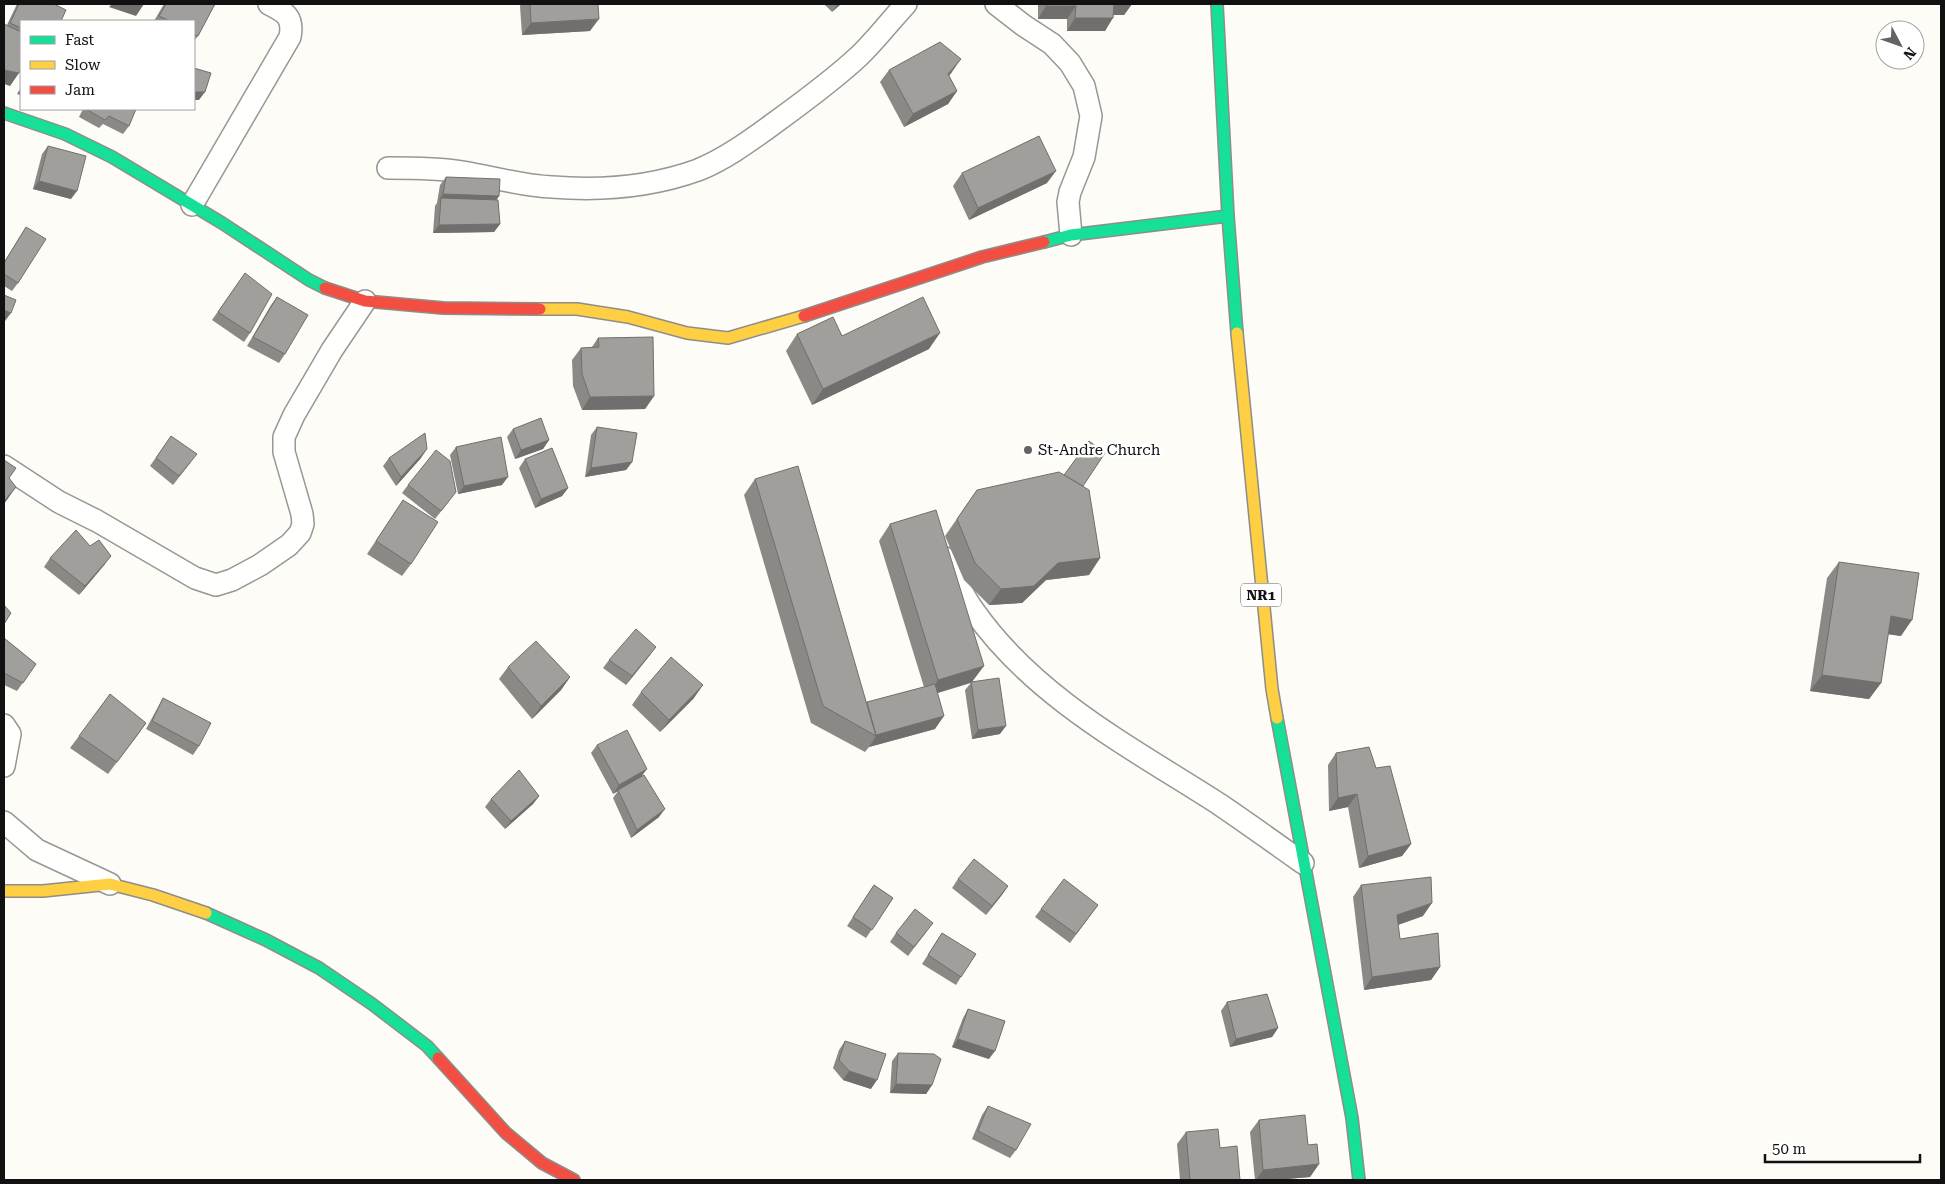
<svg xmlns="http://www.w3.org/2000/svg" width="1945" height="1184" font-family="'Roboto Serif',serif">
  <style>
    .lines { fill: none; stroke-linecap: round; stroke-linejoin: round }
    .street-casing { stroke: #979795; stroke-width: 24 }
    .fast-casing { stroke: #8e8d8b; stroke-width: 14 }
    .slow-casing { stroke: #8e8d8b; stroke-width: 14 }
    .jam-casing { stroke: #8e8d8b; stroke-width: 14 }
    .street { stroke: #fffffe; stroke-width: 21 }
    .fast { stroke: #16e098; stroke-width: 11 }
    .slow { stroke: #ffcf43; stroke-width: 11 }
    .jam { stroke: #f24e42; stroke-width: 11 }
    .wall { fill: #8a8986 }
    .shaded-wall { fill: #716f6d }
    .building { fill: #a19f9c; stroke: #716f6d }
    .poi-dot { fill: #646362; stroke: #fff; stroke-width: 2 }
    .labels { text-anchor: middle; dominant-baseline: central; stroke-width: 5; stroke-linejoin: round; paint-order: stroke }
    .shield { fill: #fff; stroke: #585858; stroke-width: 1 }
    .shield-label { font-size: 14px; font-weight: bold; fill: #111 }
    .poi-label { font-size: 15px; fill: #111; stroke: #fff; text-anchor: start }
  </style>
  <rect width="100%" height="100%" fill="#fdfcf7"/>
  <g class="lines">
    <defs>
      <g id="street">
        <path d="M996,4L1023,25L1052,44L1070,63L1084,86L1091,116L1084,157L1070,192L1068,202L1071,235"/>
        <path d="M388,168C413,168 438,168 463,172C493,177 522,186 552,187C602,191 651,187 698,170C723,160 747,143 769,127C799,105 830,83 858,57C875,41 890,21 906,4"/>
        <path d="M192,205L290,37C294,17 285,12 269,4"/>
        <path d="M4,466L59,502L97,521L195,578L216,585L232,580L260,565L289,545L300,533L303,524L302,514L284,452V437L294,415L332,350L365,301"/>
        <path d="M945,558C954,575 962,595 974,611C1035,698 1132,748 1219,804C1247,823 1275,843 1303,863"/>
        <path d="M4,725L10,734L4,766"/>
        <path d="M4,822L37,850L110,884"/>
      </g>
      <g id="fast">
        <path d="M1217,4L1228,216L1237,333"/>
        <path d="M4,113L65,134L112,157L222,223L309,280L325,288"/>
        <path d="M1044,242L1071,235L1228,216"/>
        <path d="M1277,718L1352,1118L1359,1180"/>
        <path d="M206,913L266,940L319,968L372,1004L427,1046L438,1058"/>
      </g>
      <g id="slow">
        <path d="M540,309H577L628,317L687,333L728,338L804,316"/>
        <path d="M1237,333L1272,689L1277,718"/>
        <path d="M4,891H43L110,884L153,895L206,913"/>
      </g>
      <g id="jam">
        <path d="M325,288L365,301L443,308L540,309"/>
        <path d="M804,316L982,257L1044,242"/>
        <path d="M438,1058L506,1133L542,1163L574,1180"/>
      </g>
    </defs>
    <use href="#street" class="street-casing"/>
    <use href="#fast" class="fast-casing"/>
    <use href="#slow" class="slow-casing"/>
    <use href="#jam" class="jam-casing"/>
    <use href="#street" class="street"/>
    <use href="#fast" class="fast"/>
    <use href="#slow" class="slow"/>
    <use href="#jam" class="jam"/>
  </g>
  <g class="wall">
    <path d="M17,4H54L21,21V68L10,86L7,25Z"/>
    <path d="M164,4H215L198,36L194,41V21H154Z"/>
    <path d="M521,4H598L590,31L522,35L520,6Z"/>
    <path d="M824,4H841L832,12Z"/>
    <path d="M1038,4H1132L1124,15H1113L1105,31H1067V19H1038Z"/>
    <path d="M889,70L952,72L949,76L957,91L948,104L904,127L880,82Z"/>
    <path d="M83,109H136L129,126L123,134L103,124L99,128L79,117Z"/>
    <path d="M48,146L71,199L33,189L42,154Z"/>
    <path d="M962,173L1047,183L969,220L953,186Z"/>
    <path d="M446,177L499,196L496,200L500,224L494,232L433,233L435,206L437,203L440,185Z"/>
    <path d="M26,227L18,283L12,291L4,286V262Z"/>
    <path d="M245,273L250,333L244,342L212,320Z"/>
    <path d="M277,297L285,354L279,363L247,346L271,305Z"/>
    <path d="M797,334L842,336L929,349L812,405L786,351Z"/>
    <path d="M598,338L654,396L645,409L582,410L573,386L572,360L581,348L592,347Z"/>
    <path d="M597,427L632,462L626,470L585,477L591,435Z"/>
    <path d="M513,429L549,440L543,449L515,459L507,437Z"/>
    <path d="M171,436L191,462L173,485L150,466Z"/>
    <path d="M456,447L502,485L458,494L450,455Z"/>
    <path d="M389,458H421L396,486L383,466Z"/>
    <path d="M525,459L568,488L562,496L535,508L519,468Z"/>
    <path d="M755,479L867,703L924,687L879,541L890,524L1000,734L972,739L965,690L971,683L938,693L935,729L869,747L865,752L811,723L744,495Z"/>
    <path d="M408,485L450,500L435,519L402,493Z"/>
    <path d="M1083,486L1100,558L1089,575L1046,580L1022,603L989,605L964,580L945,536L977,490Z"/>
    <path d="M403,500L411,564L402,576L367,554Z"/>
    <path d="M50,558L105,564L79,595L44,567Z"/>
    <path d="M1839,562L1901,636L1888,634L1881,683L1869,699L1810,691L1827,578Z"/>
    <path d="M4,638L36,664L17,691L4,685Z"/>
    <path d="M650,655L626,685L603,668L609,660Z"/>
    <path d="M508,667L570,677L561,690L532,719L499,679Z"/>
    <path d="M641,692L694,698L660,732L632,705Z"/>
    <path d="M163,698L199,746L193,755L146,729L158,707Z"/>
    <path d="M146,723L108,774L70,748L79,736Z"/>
    <path d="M597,745L642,776L659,817L631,838L613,798L618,791L613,794L591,753Z"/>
    <path d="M1336,753L1376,768L1411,844L1402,856L1359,868L1348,807L1329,811L1328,765Z"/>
    <path d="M539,796L533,804L505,829L485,807L491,799Z"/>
    <path d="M958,879L1008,886L986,915L952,888Z"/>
    <path d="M874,885L893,898L866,938L847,926Z"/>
    <path d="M1361,885L1423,916L1398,925L1400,939L1440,967L1431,980L1364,990L1353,897Z"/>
    <path d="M1098,905L1070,943L1035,917L1041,909Z"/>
    <path d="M927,931L908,956L890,942L896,933Z"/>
    <path d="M942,933L961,977L956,985L922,964Z"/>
    <path d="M1227,1002L1278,1028L1272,1037L1230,1047L1221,1011Z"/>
    <path d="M968,1009L989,1059L952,1047L963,1018Z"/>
    <path d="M845,1041L871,1089L843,1080L833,1068L839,1050Z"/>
    <path d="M898,1053L932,1085L926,1094L890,1093L892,1061Z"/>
    <path d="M988,1106L1016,1150L1010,1158L972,1139L982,1115Z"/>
    <path d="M1259,1120L1308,1145L1319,1164L1310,1177L1275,1180H1255L1250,1132Z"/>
    <path d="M1186,1132L1220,1148L1240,1180H1180L1177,1144Z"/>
  </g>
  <g class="shaded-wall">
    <path d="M112,4H144L136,16L109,7Z"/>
    <path d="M838,4H841L832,12Z"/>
    <path d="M1113,4H1132L1124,15H1105Z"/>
    <path d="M1046,6H1076L1067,19H1038Z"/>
    <path d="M1075,18H1113L1105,31H1067Z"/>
    <path d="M599,19L590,31L522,35L531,23Z"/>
    <path d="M961,59L952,72L939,87L948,74Z"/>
    <path d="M4,70L19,73L10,86L4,84Z"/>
    <path d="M21,88V95L17,94Z"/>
    <path d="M957,91L948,104L904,127L913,114Z"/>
    <path d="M194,92H205L199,100H194Z"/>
    <path d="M1056,171L1047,183L969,220L978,208Z"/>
    <path d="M39,181L77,191L71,199L33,189Z"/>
    <path d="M443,194L499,196L493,205L441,198L437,203Z"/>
    <path d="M500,224L494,232L433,233L439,225Z"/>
    <path d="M4,310L11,313L5,321H4Z"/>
    <path d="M940,333L929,349L812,405L823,389Z"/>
    <path d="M654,396L645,409L582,410L590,397Z"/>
    <path d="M549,440L543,449L515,459L521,450Z"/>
    <path d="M427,449L421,458L396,486L401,477Z"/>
    <path d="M632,462L626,470L585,477L591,468Z"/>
    <path d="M508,477L502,485L458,494L464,486Z"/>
    <path d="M16,487L7,500L4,504V501Z"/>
    <path d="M568,488L562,496L535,508L541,499Z"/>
    <path d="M111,556L105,564L79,595L85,586Z"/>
    <path d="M1100,558L1089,575L1046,580L1022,603L989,605L1001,589L1058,563Z"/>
    <path d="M1891,616L1912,620L1901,636L1879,633Z"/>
    <path d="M656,647L650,655L626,685L632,676Z"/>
    <path d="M984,666L972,682L927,696L938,680Z"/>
    <path d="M1822,675L1881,683L1869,699L1810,691Z"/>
    <path d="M570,677L561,690L532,719L541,706Z"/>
    <path d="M703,685L694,698L660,732L669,720Z"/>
    <path d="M944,716L935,729L869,747L876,736V735Z"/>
    <path d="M146,723L137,736L108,774L117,762Z"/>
    <path d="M1006,726L1000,734L972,739L978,730Z"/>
    <path d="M647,769L641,777L613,794L619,785Z"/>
    <path d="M1357,794L1348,807L1329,811L1338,798Z"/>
    <path d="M539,796L533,804L505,829L511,821Z"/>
    <path d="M665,809L659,817L631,838L637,830Z"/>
    <path d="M1411,844L1402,856L1359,868L1368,856Z"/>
    <path d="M1008,886L1002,895L986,915L992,906Z"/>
    <path d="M1432,903L1423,916L1389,928L1397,915Z"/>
    <path d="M1440,967L1431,980L1364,990L1372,977Z"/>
    <path d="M1278,1028L1272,1037L1230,1047L1236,1039Z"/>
    <path d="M958,1039L995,1051L989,1059L952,1047Z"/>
    <path d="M849,1071L877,1080L871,1089L843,1080Z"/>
    <path d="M896,1084L932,1085L926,1094L890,1093Z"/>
    <path d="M1319,1164L1310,1177L1275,1180H1256L1263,1170Z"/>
  </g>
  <g class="building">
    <path d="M19,4H54L66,10L61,21H21V28L10,23Z"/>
    <path d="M166,4H215L198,36L194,34V21H170L159,16Z"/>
    <path d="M530,4H598L599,19L531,23Z"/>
    <path d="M1046,4H1114L1113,18H1075L1076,6H1046Z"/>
    <path d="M4,24L21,32V68L19,73L4,70Z"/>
    <path d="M940,42L961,59L948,74L957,91L913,114L889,70Z"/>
    <path d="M194,68L211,73L205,92H194Z"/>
    <path d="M86,109H136L129,126L109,116L105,120Z"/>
    <path d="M1039,136L1056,171L978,208L962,173Z"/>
    <path d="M48,146L86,156L77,191L39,181Z"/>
    <path d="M446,177L500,179L499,196L443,194Z"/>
    <path d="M441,198L498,200L500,224L439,225Z"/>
    <path d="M26,227L46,239L18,283L4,274V263Z"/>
    <path d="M245,273L272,294L250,333L218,312Z"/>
    <path d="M4,295L16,300L11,313L4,310Z"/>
    <path d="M277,297L308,315L285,354L253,337Z"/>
    <path d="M923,297L940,333L823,389L797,334L833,317L842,336Z"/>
    <path d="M653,337L654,396L590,397L582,374L581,348L599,347L598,338Z"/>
    <path d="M541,418L549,440L521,450L513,429Z"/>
    <path d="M597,427L637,433L632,462L591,468Z"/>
    <path d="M425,433L427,449L401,477L389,458Z"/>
    <path d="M171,436L197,454L179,476L156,458Z"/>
    <path d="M501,437L508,477L464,486L456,447Z"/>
    <path d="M1089,441L1105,453L1083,486L1064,475Z"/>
    <path d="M552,448L568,488L541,499L525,459Z"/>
    <path d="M436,450L450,461L456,492L441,511L408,485Z"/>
    <path d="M4,460L16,468L9,478L16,487L4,501Z"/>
    <path d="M798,466L876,736L823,706L755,479Z"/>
    <path d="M1059,472L1089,490L1100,558L1058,563L1034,586L1001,589L975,563L957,519L977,490Z"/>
    <path d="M403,500L438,522L411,564L376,541Z"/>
    <path d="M936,510L984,666L938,680L890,524Z"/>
    <path d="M76,530L90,546L99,540L111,556L85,586L50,558Z"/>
    <path d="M1839,562L1919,573L1912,620L1891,616L1881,683L1822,675Z"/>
    <path d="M4,605L11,613L4,624Z"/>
    <path d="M636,629L656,647L632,676L609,660Z"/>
    <path d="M4,638L36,664L23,683L4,673Z"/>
    <path d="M536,641L570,677L541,706L508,667Z"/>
    <path d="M671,657L703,685L669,720L641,692Z"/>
    <path d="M999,678L1006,726L978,730L971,682Z"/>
    <path d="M935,684L944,716L876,735L867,702Z"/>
    <path d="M110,694L146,723L117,762L79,736Z"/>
    <path d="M163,698L211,723L199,746L152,721Z"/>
    <path d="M627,730L647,769L619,785L597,745Z"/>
    <path d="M1369,747L1376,768L1390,766L1411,844L1368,856L1357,794L1338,798L1336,753Z"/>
    <path d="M519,770L539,796L511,821L491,799Z"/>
    <path d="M644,775L665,809L637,830L618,790Z"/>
    <path d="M974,859L1008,886L992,906L958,879Z"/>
    <path d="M1431,877L1432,903L1397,915L1400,939L1438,933L1440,967L1372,977L1361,885Z"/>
    <path d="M1064,879L1098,905L1076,934L1041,909Z"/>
    <path d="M874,885L893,898L872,930L853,917Z"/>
    <path d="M915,909L933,923L914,947L896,933Z"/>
    <path d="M942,933L976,954L961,977L928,955Z"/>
    <path d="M1267,994L1278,1028L1236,1039L1227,1002Z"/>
    <path d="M968,1009L1005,1021L995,1051L958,1039Z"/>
    <path d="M845,1041L886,1054L877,1080L849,1071L839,1060Z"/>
    <path d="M898,1053L934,1054L941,1059L932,1085L896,1084Z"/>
    <path d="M988,1106L1031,1124L1016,1150L978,1131Z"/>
    <path d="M1305,1115L1308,1145L1317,1144L1319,1164L1263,1170L1259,1120Z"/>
    <path d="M1218,1129L1220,1148L1237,1146L1240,1180H1190L1186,1132Z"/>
  </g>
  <circle class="poi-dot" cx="1028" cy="450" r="5"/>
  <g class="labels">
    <rect class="shield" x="1241" y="583.5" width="40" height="23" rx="4"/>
    <g class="shield-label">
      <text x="1261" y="595">NR1</text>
    </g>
    <g class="poi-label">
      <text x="1038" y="450">St-Andre Church</text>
    </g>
  </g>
  <rect width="1945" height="1184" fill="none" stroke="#111111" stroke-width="10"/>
  <rect x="20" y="20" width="175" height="90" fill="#ffffff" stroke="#a0a0a0"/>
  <rect x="30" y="36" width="25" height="8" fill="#16e098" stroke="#a0a0a0"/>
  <text x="65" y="45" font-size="15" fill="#111111">Fast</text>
  <rect x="30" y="61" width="25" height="8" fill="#ffcf43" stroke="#a0a0a0"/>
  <text x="65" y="70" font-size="15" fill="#111111">Slow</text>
  <rect x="30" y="86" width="25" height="8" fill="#f24e42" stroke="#a0a0a0"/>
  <text x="65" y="95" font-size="15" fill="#111111">Jam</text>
  <g transform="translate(1900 45) rotate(131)"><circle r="24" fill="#ffffff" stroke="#a0a0a0"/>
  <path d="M0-4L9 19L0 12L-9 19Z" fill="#646362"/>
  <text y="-8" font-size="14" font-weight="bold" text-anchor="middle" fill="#111111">N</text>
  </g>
  <path d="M1765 1154v8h155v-8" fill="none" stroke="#111111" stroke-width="2.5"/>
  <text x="1772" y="1154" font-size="15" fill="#111111" stroke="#ffffff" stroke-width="4" paint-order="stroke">50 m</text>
</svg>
